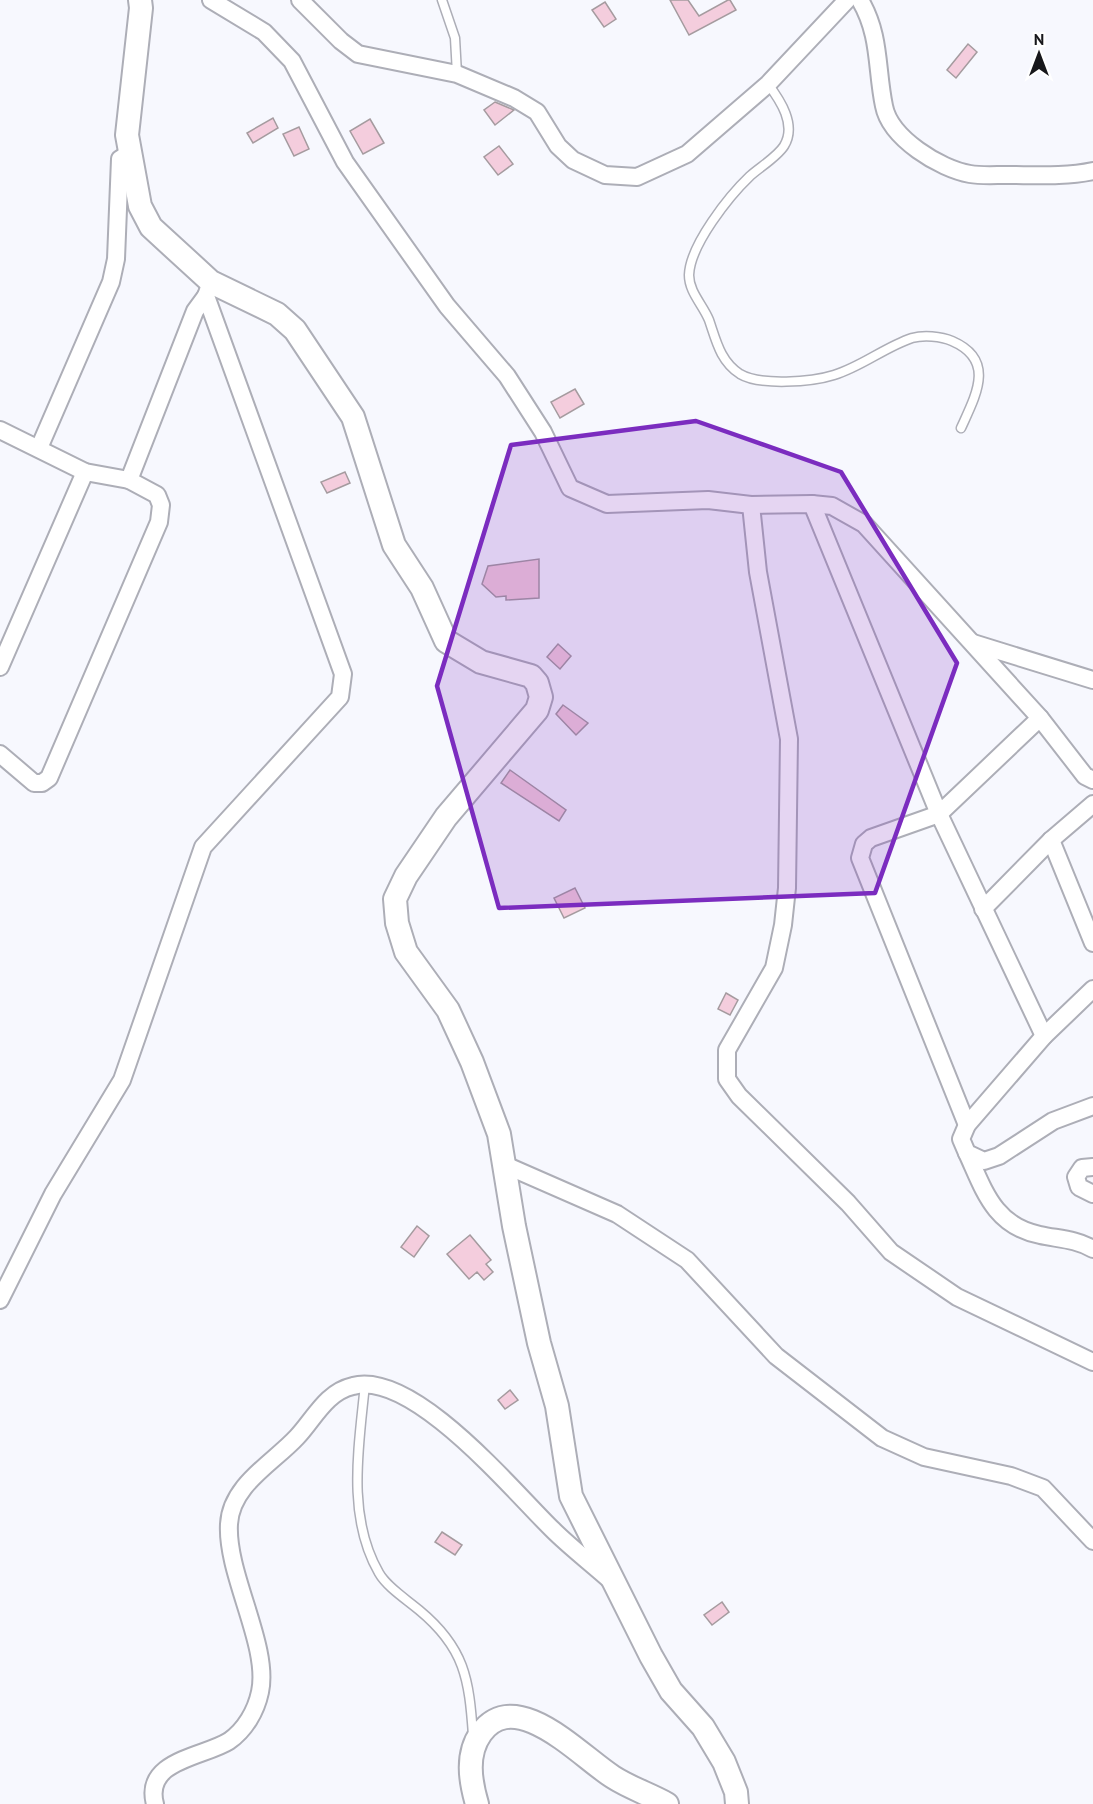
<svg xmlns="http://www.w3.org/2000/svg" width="1093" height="1804" font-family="'PT Sans',sans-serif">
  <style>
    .building { fill: #f4cddd; stroke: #a59b9f; stroke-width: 1.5 }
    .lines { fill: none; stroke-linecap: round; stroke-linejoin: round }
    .service-casing { stroke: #adaeb7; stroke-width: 11 }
    .minor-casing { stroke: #adaeb7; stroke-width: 20 }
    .secondary-casing { stroke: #adaeb7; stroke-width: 26 }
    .service { stroke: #fff; stroke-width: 8 }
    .minor { stroke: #fff; stroke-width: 16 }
    .secondary { stroke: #fff; stroke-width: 22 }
    .marked { fill: #7b2cbf; fill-opacity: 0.2; stroke: #7b2cbf; stroke-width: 4.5; stroke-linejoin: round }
  </style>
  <rect width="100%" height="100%" fill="#f7f8fe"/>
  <g class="building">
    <path d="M670,0H688L699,16L728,0H730L736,10L689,35Z"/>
    <path d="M605,2L616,19L604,27L592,10Z"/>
    <path d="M968,44L977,52L956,78L947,70Z"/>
    <path d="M495,102L514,110L495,125L484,110Z"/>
    <path d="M273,118L278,128L253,143L247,133Z"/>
    <path d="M370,119L384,143L363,154L350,131Z"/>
    <path d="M299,127L309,149L294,156L283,134Z"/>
    <path d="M499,146L513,164L498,175L484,157Z"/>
    <path d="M575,389L584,404L560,418L551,402Z"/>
    <path d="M345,472L350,483L327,493L321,482Z"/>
    <path d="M539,559V598L506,600V596L496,597L482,584L488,566Z"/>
    <path d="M558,644L571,656L560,669L547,657Z"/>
    <path d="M563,705L588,723L576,735L556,714Z"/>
    <path d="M510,770L566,810L559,821L501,783Z"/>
    <path d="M575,888L585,908L564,918L554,898Z"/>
    <path d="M726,993L738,1000L730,1015L718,1009Z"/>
    <path d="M417,1226L429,1236L414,1257L401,1247Z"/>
    <path d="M470,1235L491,1260L486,1264L493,1272L484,1280L477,1272L469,1279L447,1254Z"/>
    <path d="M510,1390L518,1400L505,1409L498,1400Z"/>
    <path d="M442,1532L462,1545L455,1555L435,1542Z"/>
    <path d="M722,1602L729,1612L712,1625L704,1615Z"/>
  </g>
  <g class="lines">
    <defs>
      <g id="service">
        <path d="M442,0L455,38L457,74"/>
        <path d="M768,84C780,100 797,125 784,146C777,157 760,167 750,176C729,196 690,245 689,275C689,292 703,305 709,320C716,340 720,361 740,374C760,386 812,382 834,375C861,367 885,347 912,338C923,335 941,336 952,341C996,360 976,395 961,428"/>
        <path d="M365,1384C359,1446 346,1516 379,1573C387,1587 406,1599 419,1610C465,1648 469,1679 473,1735"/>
      </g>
      <g id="minor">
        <path d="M211,0L264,32L292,61L345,162L447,306L507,376L543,432L570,488L607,504L708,500L751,505L812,504L832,506L864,524L1040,718L1085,776L1093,780"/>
        <path d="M300,0L341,41L358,54L457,74L514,98L537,112L558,146L573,160L605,175L637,177L687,154L768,84L847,0"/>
        <path d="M860,0C881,36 876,68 884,106C890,138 940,169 970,174C981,176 995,175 1006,175C1035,175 1065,177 1093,171"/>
        <path d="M0,430L85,472L129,480L157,495L161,505L159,522L49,778L42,783H34L0,754"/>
        <path d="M39,448L111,282L116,259L120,159L128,154"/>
        <path d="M129,480L195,311L206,296"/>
        <path d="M812,504L939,814L1044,1036"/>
        <path d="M751,505L758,572L789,739L787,888L783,925L774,968L727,1050V1079L739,1096L848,1203L891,1252L957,1297L1093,1362"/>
        <path d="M973,643L1093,680"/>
        <path d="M0,667L85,472"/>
        <path d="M1051,840L1093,943"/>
        <path d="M983,909L1051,840L1093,804"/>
        <path d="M1093,989L1044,1036L967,1125L961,1139L967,1153L984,1161L999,1156L1053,1121L1093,1106"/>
        <path d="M967,1125L860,858L864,844L871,838L939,814L1040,718"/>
        <path d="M967,1153C984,1190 994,1226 1040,1235C1058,1239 1076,1239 1093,1249"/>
        <path d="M505,1165L617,1214L687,1260L776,1356L882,1438L924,1457L1011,1476L1043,1488L1093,1541"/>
        <path d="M1093,1167L1082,1168L1076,1177L1079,1187L1093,1194"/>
        <path d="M0,1300L53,1194L122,1080L203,847L340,697L343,674L206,296L211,282"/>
        <path d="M155,1804C143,1760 204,1757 229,1741C245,1730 256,1711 260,1692C270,1646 226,1574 229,1524C231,1485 273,1463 297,1437C314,1419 326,1392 353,1386C413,1370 512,1490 552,1529C570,1547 591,1563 610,1580"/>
      </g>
      <g id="secondary">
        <path d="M140,0L141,8L127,135L140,206L151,227L211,282L277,314L295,330L353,417L394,545L422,588L446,641L481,662L531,676L537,683L541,697L537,710L446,817L406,876L395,899L397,923L406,952L448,1010L472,1062L499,1134L514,1226L539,1343L557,1406L571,1496L651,1656L671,1691L703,1727L724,1762L736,1792L737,1804"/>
        <path d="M477,1804C470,1780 466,1754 481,1733C516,1685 581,1757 613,1777C630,1788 649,1794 667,1804"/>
      </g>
    </defs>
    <use href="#service" class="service-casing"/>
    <use href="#minor" class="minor-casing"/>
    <use href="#secondary" class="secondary-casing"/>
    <use href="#service" class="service"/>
    <use href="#minor" class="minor"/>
    <use href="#secondary" class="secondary"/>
  </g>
  <path class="marked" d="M696,421L841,472L957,663L875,893L499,908L437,686L511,445Z"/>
  <g transform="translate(1039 54)" stroke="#ffffff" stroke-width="4.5" paint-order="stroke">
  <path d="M0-4.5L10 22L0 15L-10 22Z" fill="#17171b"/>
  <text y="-9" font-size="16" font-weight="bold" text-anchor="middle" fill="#17171b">N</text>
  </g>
</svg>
